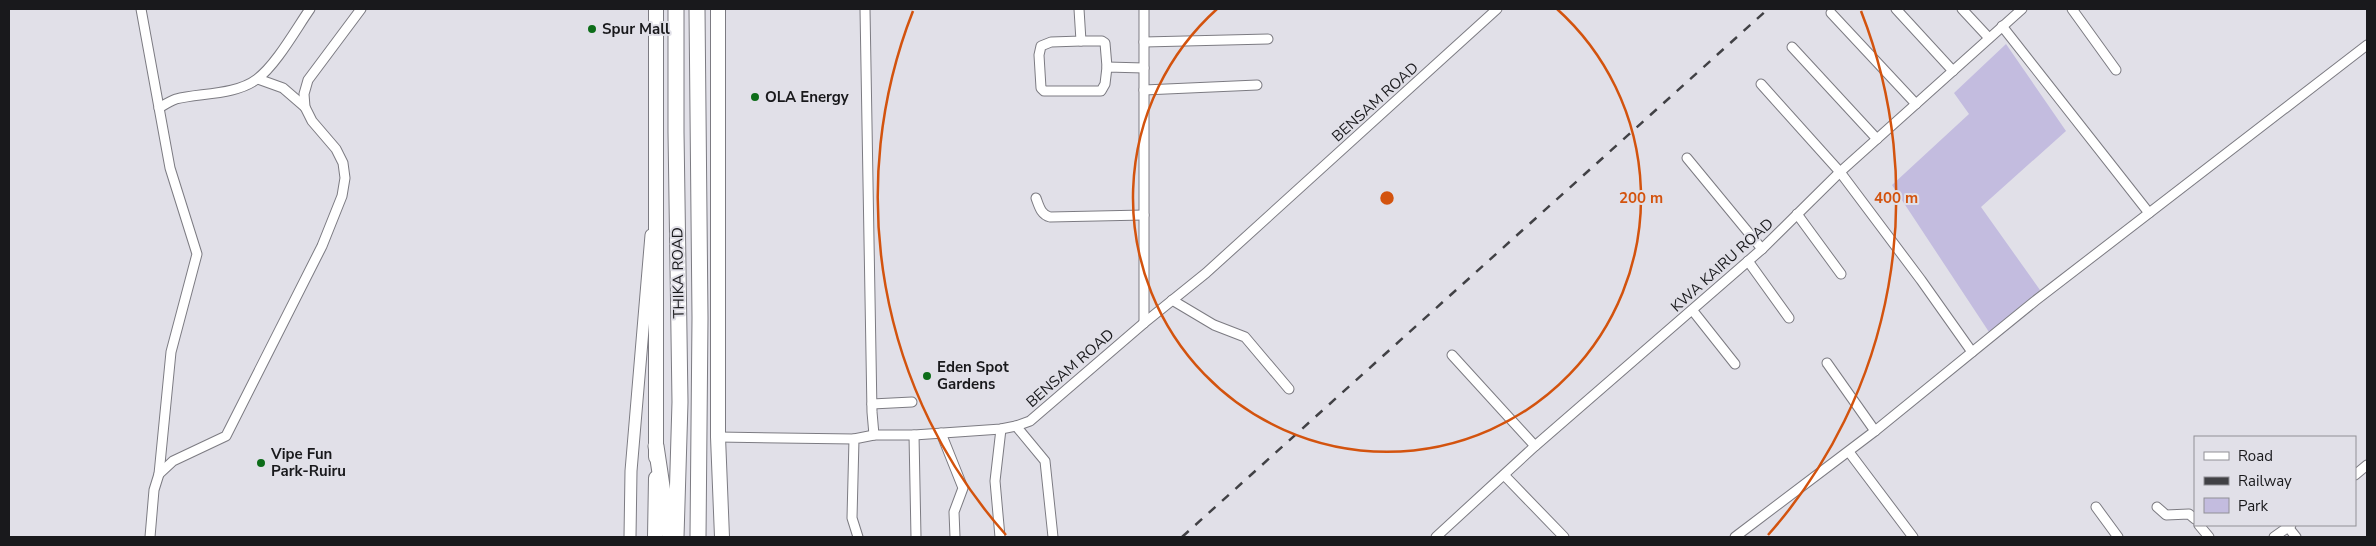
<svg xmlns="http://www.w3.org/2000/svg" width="2376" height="546" font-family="'Nunito Sans',sans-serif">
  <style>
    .green { fill: #c3bcdf }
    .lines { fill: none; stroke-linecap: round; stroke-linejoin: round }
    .minor-casing { stroke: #7c7b82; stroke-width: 11 }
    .tertiary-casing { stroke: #7c7b82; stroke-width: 13 }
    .primary-casing { stroke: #7c7b82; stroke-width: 16 }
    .trunk-casing { stroke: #7c7b82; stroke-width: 17 }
    .minor { stroke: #fff; stroke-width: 9 }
    .tertiary { stroke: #fff; stroke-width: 11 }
    .primary { stroke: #fff; stroke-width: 14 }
    .trunk { stroke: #fff; stroke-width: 15 }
    .rail { stroke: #414145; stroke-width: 2.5; stroke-dasharray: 9 9; stroke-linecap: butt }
    .ring { fill: none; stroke: #d3530e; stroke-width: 2.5 }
    .poi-dot { fill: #0d6d19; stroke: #e1e0e8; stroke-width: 2 }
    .labels { text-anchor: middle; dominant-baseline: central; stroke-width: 4; stroke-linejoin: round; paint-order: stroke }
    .poi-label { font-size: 15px; font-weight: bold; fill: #19191c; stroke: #e1e0e8; text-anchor: start }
    .street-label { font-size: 15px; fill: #19191c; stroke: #e1e0e8 }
    .centre { fill: #d3530e; stroke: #e1e0e8; stroke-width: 2.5 }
    .ring-label { font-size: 15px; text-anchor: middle; font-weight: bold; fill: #d3530e; stroke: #e1e0e8; stroke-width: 4; stroke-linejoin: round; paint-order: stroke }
  </style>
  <rect width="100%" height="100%" fill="#e1e0e8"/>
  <path class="green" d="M2006,44L2066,131L1981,207L2040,290L1989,332L1892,185L1969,114L1954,93Z"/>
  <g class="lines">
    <defs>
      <g id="minor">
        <path d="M141,9L170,168L197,254L171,352L159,474"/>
        <path d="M865,9L872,412L874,435H914L1001,429L1016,426L1030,421L1144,323L1206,273L1497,9"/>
        <path d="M1079,9L1081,41L1051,42L1041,46L1039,55L1041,88L1044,91H1101L1105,84L1107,67L1144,68"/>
        <path d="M1896,9L1953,71"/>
        <path d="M1962,9L1989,38"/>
        <path d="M2072,9L2116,70"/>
        <path d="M1831,13L1916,104"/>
        <path d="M2002,26L2149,213"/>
        <path d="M1081,41H1102L1105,43L1107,67"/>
        <path d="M1144,42L1268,39"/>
        <path d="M1792,47L1877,139"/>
        <path d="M258,79L283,88L305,107"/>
        <path d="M1761,84L1840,172L1921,280L1972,352"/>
        <path d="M1144,90L1257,85"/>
        <path d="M159,108C164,105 170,101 176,99C200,93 236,95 257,79C276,65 296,29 310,9"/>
        <path d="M1687,158L1762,249"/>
        <path d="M1036,198C1039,206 1041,215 1050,217L1144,215"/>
        <path d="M1797,214L1841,274"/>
        <path d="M1748,261L1789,318"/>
        <path d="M1172,300L1214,325L1245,337L1289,389"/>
        <path d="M1693,311L1735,364"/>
        <path d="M1144,323V9"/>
        <path d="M1452,355L1535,446"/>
        <path d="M1827,363L1875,431"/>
        <path d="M872,404L912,402"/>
        <path d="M1016,426L1045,461L1053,537"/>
        <path d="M941,433L963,488L954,512L955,537"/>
        <path d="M914,435L916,537"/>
        <path d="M718,437L854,439"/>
        <path d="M1849,452L1913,537"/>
        <path d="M1504,475L1564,537"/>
        <path d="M2355,475L2367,465"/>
        <path d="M2096,507L2118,537"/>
        <path d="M2157,507L2166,515L2189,514L2195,519"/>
        <path d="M2199,525L2209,537"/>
        <path d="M2288,527L2296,537"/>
        <path d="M150,537L154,490L159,474L173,461L226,436L322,246L342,196L345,178L343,163L336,149L312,121L305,107L304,94L308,80L361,9"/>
        <path d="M858,537L852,518L854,439L874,435"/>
        <path d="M1000,537L995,481L1001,429"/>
        <path d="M1436,537L1535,446L1762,249L1840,172L2022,9"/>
        <path d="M1735,537L1875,431L2035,301L2367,45"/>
        <path d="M2274,537L2291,525"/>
      </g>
      <path id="tertiary" d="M630,537L631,471L651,235"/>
      <g id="primary">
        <path d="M656,9V457"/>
        <path d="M718,9V437L722,537"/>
        <path d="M655,537L656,478"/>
      </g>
      <g id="trunk">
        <path d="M676,9V132L680,402L676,537"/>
        <path d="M697,9L700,318L698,537"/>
        <path d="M656,446L669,533"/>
      </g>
    </defs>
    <use href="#minor" class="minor-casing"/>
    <use href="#tertiary" class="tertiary-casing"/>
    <use href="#primary" class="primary-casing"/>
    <use href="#trunk" class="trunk-casing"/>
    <use href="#minor" class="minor"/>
    <use href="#tertiary" class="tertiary"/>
    <use href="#primary" class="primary"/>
    <use href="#trunk" class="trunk"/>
    <path class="rail" d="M1182,537L1768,9"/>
  </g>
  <g class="ring">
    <path d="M1557 9A254 254 0 1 1 1217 9"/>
    <path d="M1006 535A509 509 0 0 1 913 11M1861 11A509 509 0 0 1 1768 535"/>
  </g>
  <g class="poi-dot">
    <circle cx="592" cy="29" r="5"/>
    <circle cx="755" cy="97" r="5"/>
    <circle cx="927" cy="376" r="5"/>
    <circle cx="261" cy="463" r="5"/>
  </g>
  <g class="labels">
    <g class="poi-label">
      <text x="602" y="29">Spur Mall</text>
      <text x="765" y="97">OLA Energy</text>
      <text x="937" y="367">Eden Spot<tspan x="937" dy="17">Gardens</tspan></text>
      <text x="271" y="454">Vipe Fun<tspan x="271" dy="17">Park-Ruiru</tspan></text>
    </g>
    <g class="street-label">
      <text transform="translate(1375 102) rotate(-42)">BENSAM ROAD</text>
      <text transform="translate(1722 265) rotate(-42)">KWA KAIRU ROAD</text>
      <text transform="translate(678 273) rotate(-91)">THIKA ROAD</text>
      <text transform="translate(1070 368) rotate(-41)">BENSAM ROAD</text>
    </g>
  </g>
  <circle cx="1387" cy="198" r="8" class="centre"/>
  <g class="ring-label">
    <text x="1641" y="203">200 m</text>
    <text x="1896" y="203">400 m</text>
  </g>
  <rect width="2376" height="546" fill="none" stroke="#19191c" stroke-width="20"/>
  <rect x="2194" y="436" width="162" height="90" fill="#e1e0e8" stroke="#919096"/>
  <rect x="2204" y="452" width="25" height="8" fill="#ffffff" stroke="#919096"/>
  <text x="2238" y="461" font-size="15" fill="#19191c">Road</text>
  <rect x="2204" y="477" width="25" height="8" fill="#414145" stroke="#919096"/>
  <text x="2238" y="486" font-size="15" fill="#19191c">Railway</text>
  <rect x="2204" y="498" width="25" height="15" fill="#c3bcdf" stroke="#919096"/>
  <text x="2238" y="511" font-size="15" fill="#19191c">Park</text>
</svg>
